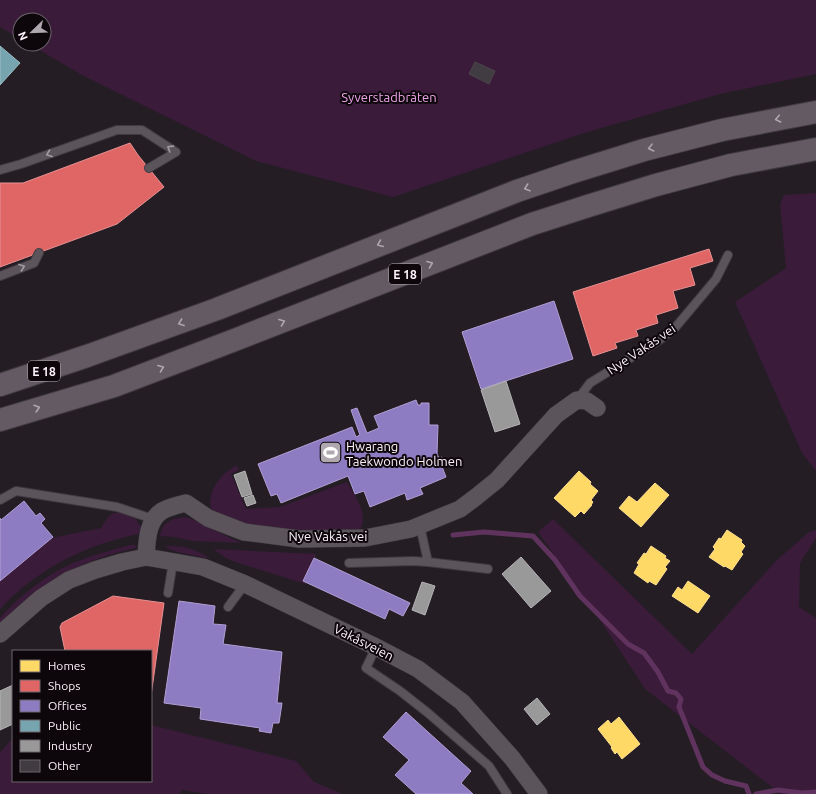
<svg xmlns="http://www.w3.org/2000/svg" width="816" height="794" font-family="Ubuntu,sans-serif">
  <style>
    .green { fill: #3a1b3a }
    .homes { fill: #ffd966; stroke: #fee092 }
    .shops { fill: #e06666; stroke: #e89092 }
    .offices { fill: #8e7cc3; stroke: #af9fd4 }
    .public { fill: #76a5af; stroke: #9ebcc6 }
    .industry { fill: #999; stroke: #b6b4b6 }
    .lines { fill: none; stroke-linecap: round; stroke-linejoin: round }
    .stream { stroke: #5f335d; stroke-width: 5 }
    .building { fill: #413c41; stroke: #4c464c }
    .service-casing { stroke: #403a40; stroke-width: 10 }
    .minor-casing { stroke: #403a40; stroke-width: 18 }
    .motorway-casing { stroke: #403a40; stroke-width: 24 }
    .service { stroke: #5b555b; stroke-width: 8 }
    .minor { stroke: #5b555b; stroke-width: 17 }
    .motorway { stroke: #635a63; stroke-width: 22 }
    .oneway { stroke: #afa6ae }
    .oneway2 { stroke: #a39ca3 }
    .labels { text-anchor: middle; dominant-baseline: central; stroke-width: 4; stroke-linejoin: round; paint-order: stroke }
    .shield { fill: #0d070c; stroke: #b4acb3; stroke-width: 1 }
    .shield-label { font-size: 12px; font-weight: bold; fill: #fbf2fa }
    .park-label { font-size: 13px; fill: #eda3e9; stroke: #0d070c }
    .street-label { font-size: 13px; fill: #fbf2fa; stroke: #0d070c }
    .poi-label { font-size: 13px; fill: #fbf2fa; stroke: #0d070c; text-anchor: start }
  </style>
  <rect width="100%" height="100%" fill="#241e24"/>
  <g class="green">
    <path d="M0,0H816V74L720,94L584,133L393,197L256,161L82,75L29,44H44V20H20V39L0,27Z"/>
    <path d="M816,193V471L802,453L735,302L786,268L780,204L784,195Z"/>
    <path d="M235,466H237L239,470L231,474L246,509L280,507L347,482C355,496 370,516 359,531L336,533L265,529L220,517L211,509L210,502L212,492L217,482L225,473Z"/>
    <path d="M114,513H121L135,518L141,527L139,534C87,544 37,569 0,609V556L46,539L101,528L108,517Z"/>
    <path d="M185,517L204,523L214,530L241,543L194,541L173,537L160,536C163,521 171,519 185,517Z"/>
    <path d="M553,519L692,654L776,561L809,532L816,530V538L800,563L799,607L816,618V794H781L645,689L602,623L538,532Z"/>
    <path d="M130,545H135L136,548C114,553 91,559 72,571C47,588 24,608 0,626V618C16,600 36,583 57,571C79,558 106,552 130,545Z"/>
    <path d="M168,546C183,546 196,549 208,557L206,558L177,552L165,547Z"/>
    <path d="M213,549L316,554L306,584L238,563L226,558Z"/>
    <path d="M151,725L296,761L314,782L343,794H207L182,790L180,794H0V752L13,738V781H151Z"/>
  </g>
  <g class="homes">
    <path d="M579,471L591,482L590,484L598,491L591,500L593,502L591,505H592L584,514L581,511L575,517L554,498Z"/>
    <path d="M655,483L669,495L641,527L619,508L629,496L637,502Z"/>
    <path d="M727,530L742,540L741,542L745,546L741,552L743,554L732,570L725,566L724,567L709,557L715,549L713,547L719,538L721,539Z"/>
    <path d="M651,546L666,556L665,558L670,561L665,567L667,569L656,585L649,581L648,583L634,573L639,564L637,563L644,553L646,554Z"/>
    <path d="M688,581L710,596L698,613L672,596L678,587L682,590Z"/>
    <path d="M619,717L640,744L622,759L617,752L615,754L611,748L612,747L598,729L608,720L611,724Z"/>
  </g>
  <g class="shops">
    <path d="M130,143L138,155L164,187L117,224L0,267V183H23Z"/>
    <path d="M709,249L713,261L690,268L695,285L673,291L678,308L656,315L658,323L636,330L638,336L615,343L617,348L593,356L573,292Z"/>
    <path d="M113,596L164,603L151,696V651H65L60,627L62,623Z"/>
  </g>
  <g class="offices">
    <path d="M554,301L573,359L481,389L462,332Z"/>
    <path d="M416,400L418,405H421V403H429V425H438L437,454L439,458L442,457L444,463L441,464L446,477L420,488L423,494L407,500L405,493L370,507L364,491L355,494L348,476L281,503L277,494L271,496L258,464L352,427L356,437L360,435L351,410L357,408L367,433L379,428L374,416Z"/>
    <path d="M24,501L36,516L40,513L45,519L41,523L53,537L0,581V518L1,520Z"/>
    <path d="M314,558L410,603L403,616L389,609L385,619L303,581Z"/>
    <path d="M179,601L215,606L213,624L226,625L223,644L282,652L277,703H282L279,723H273L271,733L259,731L260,728L200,719L201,708L164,703Z"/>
    <path d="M406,712L471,771L461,783L473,794H416L395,775L409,760L383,737Z"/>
  </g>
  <path class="public" d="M0,46L20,63L0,85Z"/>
  <g class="industry">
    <path d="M506,381L520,424L495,432L481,390Z"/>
    <path d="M245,471L252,494L242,497L234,475Z"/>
    <path d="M253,495L256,503L247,506L244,498Z"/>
    <path d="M521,557L551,591L531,608L502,574Z"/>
    <path d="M422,582L435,586L425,615L412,610Z"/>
    <path d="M13,685V724L0,730V691Z"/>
    <path d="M537,698L550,714L537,725L524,709Z"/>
  </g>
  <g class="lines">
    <g class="stream">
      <path d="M453,535L484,532L533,536L555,560L580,596L628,644L644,653L658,672L668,691L676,693L681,699L679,707L703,767L712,775L725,781L746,786L749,794"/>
      <path d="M756,794L778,790L802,793L816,792"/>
    </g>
  </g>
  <path class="building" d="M475,62L495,71L489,84L469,74Z"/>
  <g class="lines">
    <defs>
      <g id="service">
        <path d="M0,170L21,164L117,130H142L176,152L149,168"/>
        <path d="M0,276L34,263L39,253"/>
        <path d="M577,400L590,383L658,341L674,329L716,279L728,255"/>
        <path d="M0,500L16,491L117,507L153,519"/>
        <path d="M420,526L428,562L488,569"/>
        <path d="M349,563L413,561L428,562"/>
        <path d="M168,593L173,562"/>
        <path d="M228,607L245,584"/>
        <path d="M376,647L366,668L400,691L428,713L489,766L507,794"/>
      </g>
      <g id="minor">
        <path d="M146,557C147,541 147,521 162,511C169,507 178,505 186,503L208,518L244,532L299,539L365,538L411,529L460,509L476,497L497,480L556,415L577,400L587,401L597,408"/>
        <path d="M0,634L41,598L69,580L95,570L122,562L146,557L203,567L245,584L376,647L418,669L462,702L512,758L539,794"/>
      </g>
      <g id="motorway">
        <path d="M0,385L87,356L217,309L517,191L573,172L644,150L722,130L816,112"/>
        <path d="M0,420L114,386L232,341L532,224L588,206L656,185L731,165L816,149"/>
      </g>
    </defs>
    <use href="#service" class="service-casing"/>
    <use href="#minor" class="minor-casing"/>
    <use href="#motorway" class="motorway-casing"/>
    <use href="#service" class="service"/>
    <use href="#minor" class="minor"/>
    <use href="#motorway" class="motorway"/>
  </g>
  <defs><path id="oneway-chevron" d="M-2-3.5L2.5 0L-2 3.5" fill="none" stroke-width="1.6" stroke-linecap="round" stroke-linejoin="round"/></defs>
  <g class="oneway">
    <use href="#oneway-chevron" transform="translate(778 119) rotate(169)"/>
    <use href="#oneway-chevron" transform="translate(651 148) rotate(166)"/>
    <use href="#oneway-chevron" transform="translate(527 188) rotate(161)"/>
    <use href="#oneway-chevron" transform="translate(380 244) rotate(158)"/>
    <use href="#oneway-chevron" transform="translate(430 264) rotate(-21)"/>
    <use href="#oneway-chevron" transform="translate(282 322) rotate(-21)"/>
    <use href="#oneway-chevron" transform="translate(181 323) rotate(160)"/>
    <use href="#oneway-chevron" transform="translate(161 368) rotate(-21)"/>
    <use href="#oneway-chevron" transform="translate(37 408) rotate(-17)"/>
  </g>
  <g class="oneway2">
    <use href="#oneway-chevron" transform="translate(170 148) rotate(-148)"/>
    <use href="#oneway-chevron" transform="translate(49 154) rotate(160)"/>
    <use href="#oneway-chevron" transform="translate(22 267) rotate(-20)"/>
  </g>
  <defs>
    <symbol id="stadium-square" viewBox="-11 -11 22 22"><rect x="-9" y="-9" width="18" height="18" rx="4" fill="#b0a8af" stroke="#0d070c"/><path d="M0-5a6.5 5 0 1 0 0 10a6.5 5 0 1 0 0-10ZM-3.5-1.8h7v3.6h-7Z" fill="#fff"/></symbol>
  </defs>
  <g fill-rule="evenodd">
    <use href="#stadium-square" x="318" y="440" width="25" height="25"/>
  </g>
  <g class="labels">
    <g class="shield">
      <rect x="389" y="264" width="32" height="20" rx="3"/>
      <rect x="28" y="361" width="32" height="20" rx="3"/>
    </g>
    <g class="shield-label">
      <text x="405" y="274">E 18</text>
      <text x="44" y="371">E 18</text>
    </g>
    <g class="park-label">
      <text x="389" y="97">Syverstadbråten</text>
    </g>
    <g class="street-label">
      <text transform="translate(641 349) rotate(-34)">Nye Vakås vei</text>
      <text x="328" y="536">Nye Vakås vei</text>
      <text transform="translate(364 642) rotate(27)">Vakåsveien</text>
    </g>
    <g class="poi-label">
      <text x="346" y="446">Hwarang<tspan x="346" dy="15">Taekwondo Holmen</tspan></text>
    </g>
  </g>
  <rect x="12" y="650" width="140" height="132" fill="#0d070c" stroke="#6c656b"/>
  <rect x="20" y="660" width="20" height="12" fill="#ffd966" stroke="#6c656b"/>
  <text x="48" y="670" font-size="12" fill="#fbf2fa">Homes</text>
  <rect x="20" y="680" width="20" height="12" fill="#e06666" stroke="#6c656b"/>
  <text x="48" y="690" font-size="12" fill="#fbf2fa">Shops</text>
  <rect x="20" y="700" width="20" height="12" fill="#8e7cc3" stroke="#6c656b"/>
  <text x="48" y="710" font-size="12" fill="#fbf2fa">Offices</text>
  <rect x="20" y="720" width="20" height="12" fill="#76a5af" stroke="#6c656b"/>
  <text x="48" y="730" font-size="12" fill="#fbf2fa">Public</text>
  <rect x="20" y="740" width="20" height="12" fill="#999999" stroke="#6c656b"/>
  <text x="48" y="750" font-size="12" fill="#fbf2fa">Industry</text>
  <rect x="20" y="760" width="20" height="12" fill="#413c41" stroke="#6c656b"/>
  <text x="48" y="770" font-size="12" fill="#fbf2fa">Other</text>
  <g transform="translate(32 32) rotate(247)"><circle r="19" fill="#0d070c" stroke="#6c656b"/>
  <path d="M0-3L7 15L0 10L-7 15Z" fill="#b0a8af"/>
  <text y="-6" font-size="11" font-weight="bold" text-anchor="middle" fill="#fbf2fa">N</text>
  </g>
</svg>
